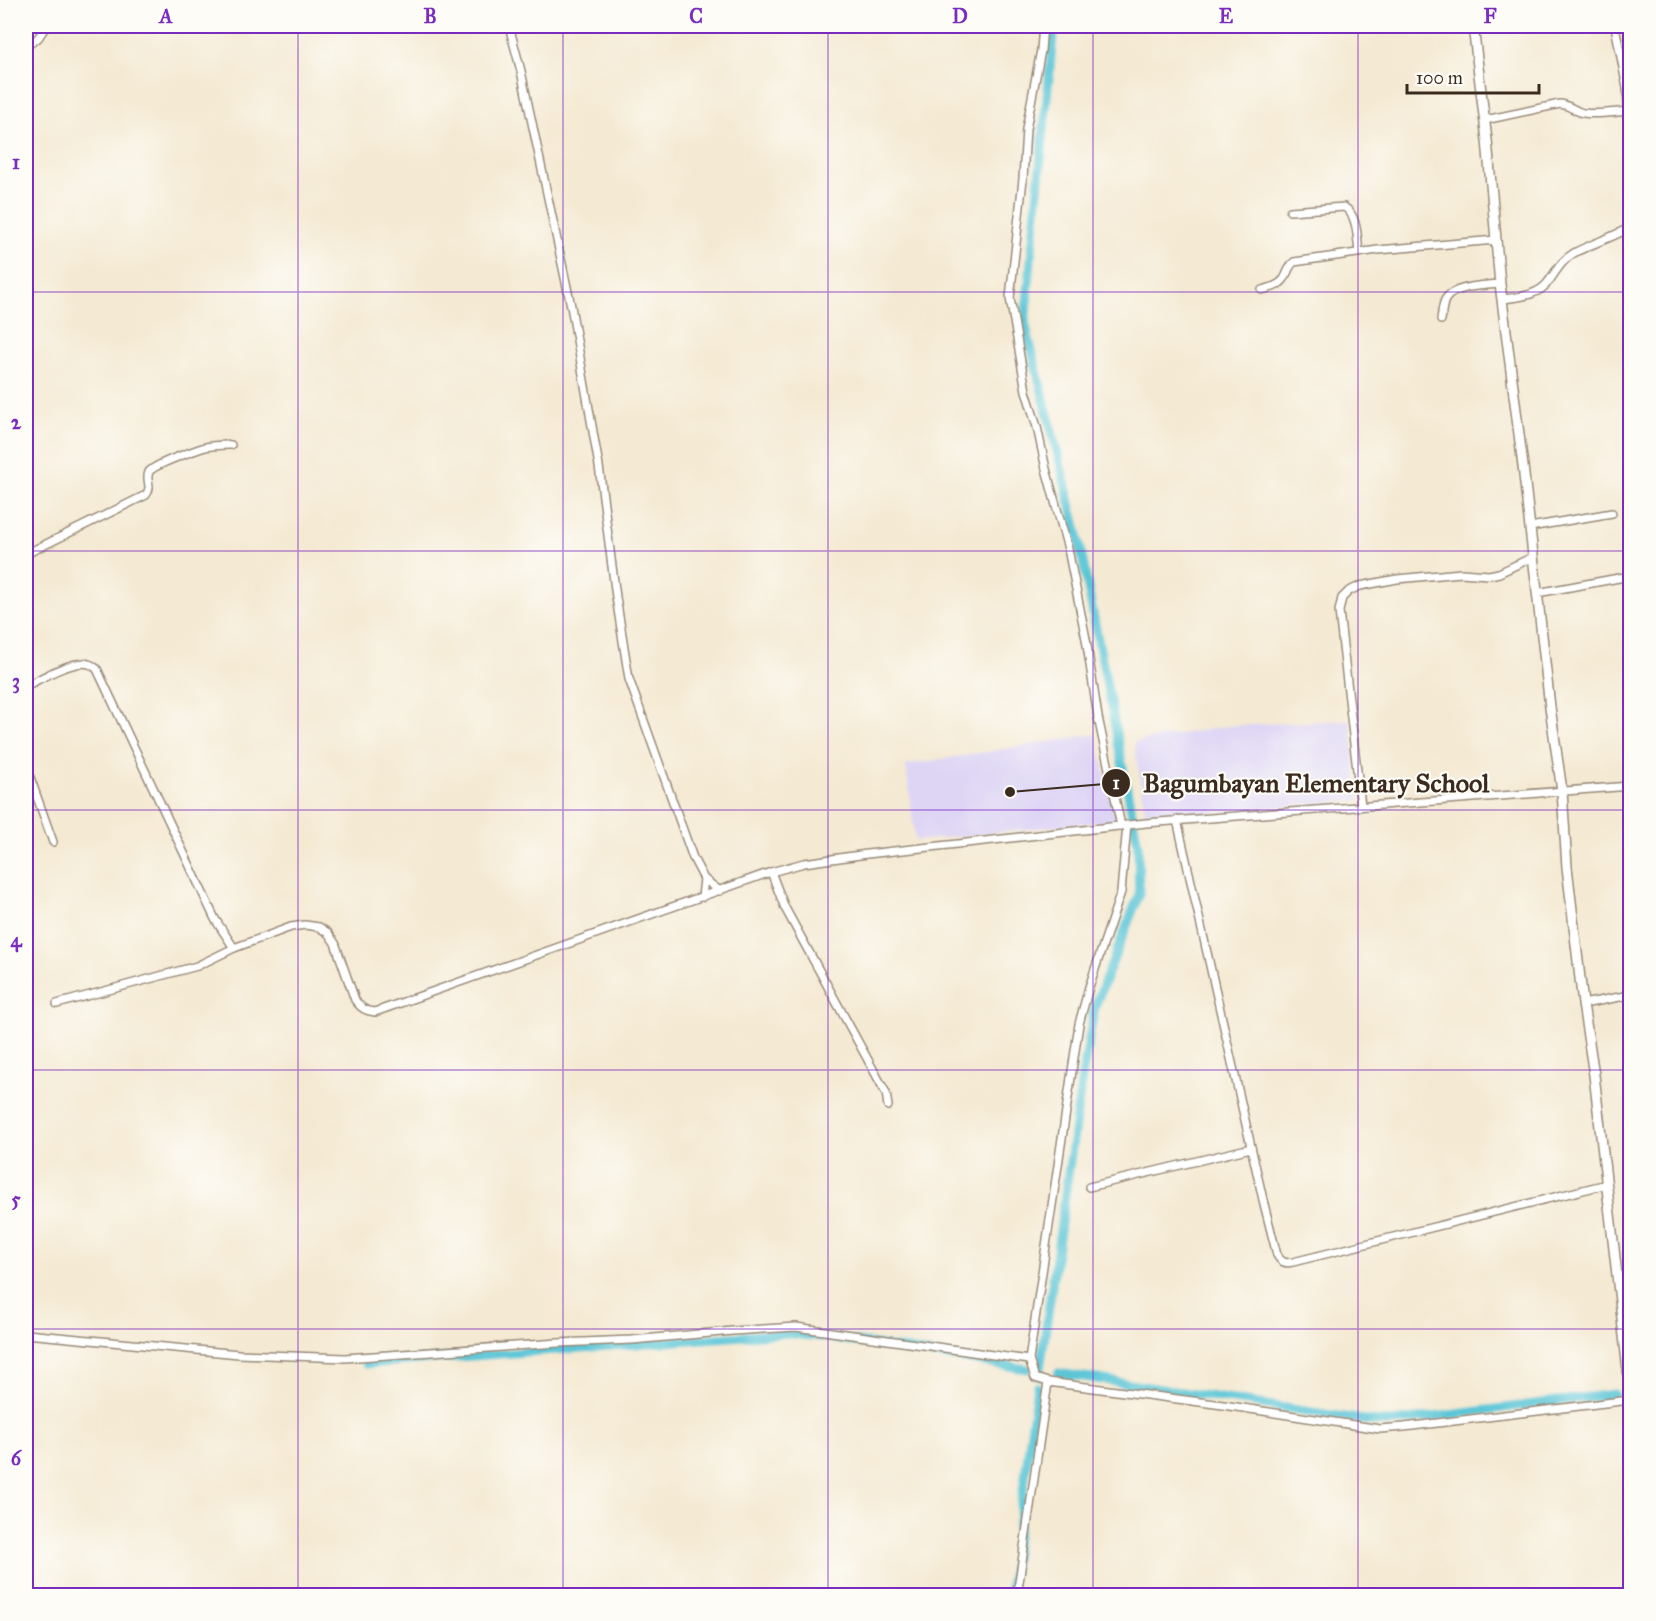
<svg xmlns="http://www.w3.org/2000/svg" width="1656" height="1621" font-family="'IM FELL Great Primer',serif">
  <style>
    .built { fill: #ded5f5 }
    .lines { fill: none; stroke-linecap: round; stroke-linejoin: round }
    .canal { stroke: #5cc6d7; stroke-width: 9 }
    .minor-casing { stroke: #988a78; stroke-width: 10 }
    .secondary-casing { stroke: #988a78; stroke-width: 12 }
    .minor { stroke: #fff; stroke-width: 7 }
    .secondary { stroke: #fff; stroke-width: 9 }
    .grid { fill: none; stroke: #7b2cbf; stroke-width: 1.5; stroke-opacity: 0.55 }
    .leader { fill: none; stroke: #3b2a1e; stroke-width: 2 }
    .callout-dot { fill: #3b2a1e; stroke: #fdfcf7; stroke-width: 2 }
    .mark-label { font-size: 18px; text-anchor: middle; font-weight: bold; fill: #fff }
    .callout-label { font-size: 26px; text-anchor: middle; font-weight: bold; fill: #3b2a1e; stroke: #fdfcf7; stroke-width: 4.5; stroke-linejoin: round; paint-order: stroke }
    .neatline { fill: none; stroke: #7b2cbf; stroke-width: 2 }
    .grid-label { font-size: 20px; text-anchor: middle; font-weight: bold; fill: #7b2cbf }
  </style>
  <rect width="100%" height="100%" fill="#fdfcf7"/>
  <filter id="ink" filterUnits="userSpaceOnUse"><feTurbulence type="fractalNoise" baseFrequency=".0167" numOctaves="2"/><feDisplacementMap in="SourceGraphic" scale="12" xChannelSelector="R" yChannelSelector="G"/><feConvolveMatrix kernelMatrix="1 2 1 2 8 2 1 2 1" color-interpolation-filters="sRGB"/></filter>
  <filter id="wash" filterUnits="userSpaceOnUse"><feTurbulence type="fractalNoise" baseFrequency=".008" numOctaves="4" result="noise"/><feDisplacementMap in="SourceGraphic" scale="24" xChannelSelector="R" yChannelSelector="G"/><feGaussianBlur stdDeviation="1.35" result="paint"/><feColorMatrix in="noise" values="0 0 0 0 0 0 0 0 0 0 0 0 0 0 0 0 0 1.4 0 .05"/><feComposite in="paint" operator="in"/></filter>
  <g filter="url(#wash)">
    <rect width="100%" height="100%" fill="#f4e9d2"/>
    <g class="built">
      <path d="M1350,720L1359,800L1146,818L1134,742L1228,726Z"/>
      <path d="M1096,734L1116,820L915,841L906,765Z"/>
    </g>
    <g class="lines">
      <g class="canal">
        <path d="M366,1364L785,1333L831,1338L1027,1369"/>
        <path d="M1058,1373L1377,1422H1393L1614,1394"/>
        <path d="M1039,1376L1083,1071L1095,1006L1139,895L1138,845L1077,531L1025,323L1054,26"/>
        <path d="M1009,1596L1037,1387"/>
      </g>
    </g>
  </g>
  <g filter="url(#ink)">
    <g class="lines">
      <defs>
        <g id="minor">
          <path d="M509,26L521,71L571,306L599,466L616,597L629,679L693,858L704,879L720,891"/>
          <path d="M1043,26L1041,50L1026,129L1023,179L1010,298L1026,391L1037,427L1046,469L1068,549L1086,639L1098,717L1121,826"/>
          <path d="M1615,26L1627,88L1630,132"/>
          <path d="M26,46L38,38L46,26"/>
          <path d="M1485,120L1560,104C1569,105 1575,111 1583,113C1598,115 1614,112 1629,111"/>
          <path d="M1290,211L1344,207C1358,215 1357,238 1359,253"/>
          <path d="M1262,290C1270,288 1279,286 1284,279C1288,273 1288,267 1294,262L1378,250L1496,240"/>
          <path d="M1502,299C1518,297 1539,296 1549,281C1557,270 1562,260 1574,253C1592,243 1613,238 1630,227"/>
          <path d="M1441,320C1442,314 1442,306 1445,300C1452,286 1485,285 1500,284"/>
          <path d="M1530,527L1612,513"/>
          <path d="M26,554L146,495C153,486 145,480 149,472C153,465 193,451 202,448C211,445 221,445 231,445"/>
          <path d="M1537,593L1630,576"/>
          <path d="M26,686C40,679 73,659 89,664C93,665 94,667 97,669L215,919L234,948L291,927L305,925L319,927L328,933L335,943L355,1000C361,1008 365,1011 375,1012L771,872L804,863L867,854L1146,823L1630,786"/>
          <path d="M26,766L53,842"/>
          <path d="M1361,806L1339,611L1342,598L1349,591L1360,586L1397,579L1461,573L1489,575L1499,573L1533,557"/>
          <path d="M1177,820L1264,1204L1277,1255C1281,1262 1285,1264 1293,1262L1607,1184"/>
          <path d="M771,872L785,908L886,1093L888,1106"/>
          <path d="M702,897L704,879"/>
          <path d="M57,1004L197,966L234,948"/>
          <path d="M1583,1004L1630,995"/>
          <path d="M1089,1187L1251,1148"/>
          <path d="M26,1334L239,1354L345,1358L558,1343L632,1340L733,1331L796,1327L1029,1360L1035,1378L1048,1382L1223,1405L1380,1429L1404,1427L1630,1400"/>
          <path d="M1029,1360L1079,1024L1089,987L1121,892L1127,825"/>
          <path d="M1017,1596L1048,1382"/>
        </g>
        <path id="secondary" d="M1473,26L1487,140L1500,284L1523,466L1550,707L1562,791L1567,867L1583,1004L1594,1075L1630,1388"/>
      </defs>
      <use href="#minor" class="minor-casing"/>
      <use href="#secondary" class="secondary-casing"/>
      <use href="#minor" class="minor"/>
      <use href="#secondary" class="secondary"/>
    </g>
  </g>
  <path class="grid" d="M298,26V1596M563,26V1596M828,26V1596M1093,26V1596M1358,26V1596M26,292H1630M26,551H1630M26,810H1630M26,1070H1630M26,1329H1630"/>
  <path class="leader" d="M1010 792L1116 783"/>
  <g class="callout-dot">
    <circle cx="1010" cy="792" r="6"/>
    <circle cx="1116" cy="783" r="15"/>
  </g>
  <g class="mark-label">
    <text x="1116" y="789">1</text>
  </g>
  <g class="callout-label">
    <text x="1316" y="792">Bagumbayan Elementary School</text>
  </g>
  <rect width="1656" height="1621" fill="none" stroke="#fdfcf7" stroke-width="66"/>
  <path d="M1407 84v9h132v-9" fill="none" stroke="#3b2a1e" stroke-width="3"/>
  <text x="1416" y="84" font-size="18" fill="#3b2a1e" stroke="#fdfcf7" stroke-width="4.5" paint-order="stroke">100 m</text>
  <rect x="33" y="33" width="1590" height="1555" class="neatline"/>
  <g class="grid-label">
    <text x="166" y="23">A</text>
    <text x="430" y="23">B</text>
    <text x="696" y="23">C</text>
    <text x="960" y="23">D</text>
    <text x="1226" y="23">E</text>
    <text x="1490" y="23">F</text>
    <text x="16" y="169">1</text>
    <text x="16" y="429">2</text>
    <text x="16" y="688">3</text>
    <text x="16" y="947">4</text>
    <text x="16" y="1206">5</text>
    <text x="16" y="1465">6</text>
  </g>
</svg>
